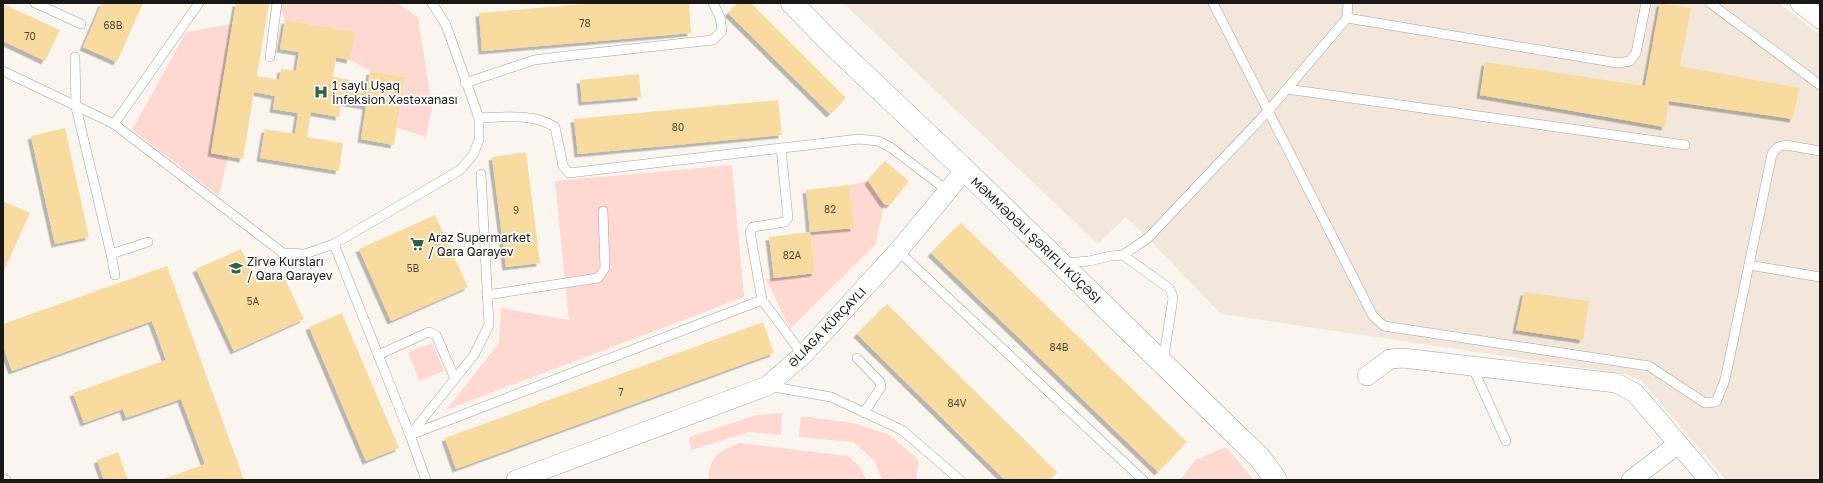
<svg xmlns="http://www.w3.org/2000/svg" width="1823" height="483" font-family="'Golos Text',sans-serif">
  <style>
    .built { fill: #f3e7db }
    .green { fill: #fed9d2 }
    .building { fill: #f8dc9f; filter: url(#shadow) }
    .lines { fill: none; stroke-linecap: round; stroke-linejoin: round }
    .lane-casing { stroke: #a5a09a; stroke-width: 10 }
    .street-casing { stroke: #a5a09a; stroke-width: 20 }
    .secondary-casing { stroke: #a5a09a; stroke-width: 23 }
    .lane { stroke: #fff; stroke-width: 9 }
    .street { stroke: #fff; stroke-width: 19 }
    .secondary { stroke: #fff; stroke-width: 22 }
    .labels { text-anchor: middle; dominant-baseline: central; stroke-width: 3.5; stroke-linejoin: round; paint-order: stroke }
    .number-label { font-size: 10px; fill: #524a39 }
    .poi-label { font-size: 12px; fill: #1b1917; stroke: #fff; text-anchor: start }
    .street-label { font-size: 12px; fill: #1b1917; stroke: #fff }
  </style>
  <defs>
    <filter id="shadow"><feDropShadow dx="-3.5" dy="3.5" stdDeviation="0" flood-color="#0004"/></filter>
  </defs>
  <rect width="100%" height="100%" fill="#fbf5ef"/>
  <path class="built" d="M843,3H1779L1820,35V480H1726L1642,381L1625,374L1221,314L1148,238L1126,217L1098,244Z"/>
  <g class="green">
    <path d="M279,3H397L418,17L432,108L426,137L397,128L405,77L370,71L350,60L348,31L285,20Z"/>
    <path d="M232,24L211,153L228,156L219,196L132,130L186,32Z"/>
    <path d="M732,165L744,297L446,410L499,343L501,308L569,320L555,181Z"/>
    <path d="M868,181L884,204L876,244L790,329L766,279L815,273L810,232L853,228L849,185Z"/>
    <path d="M432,343L444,371L419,381L408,352Z"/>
    <path d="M782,413L781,435L749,432L691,450L689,437L757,415Z"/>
    <path d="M801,416L853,423L888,434L919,460L916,480H882L875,461L853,442L799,437Z"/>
    <path d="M739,443L848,456L861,468L866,480H708C710,456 718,452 739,443Z"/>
    <path d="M1226,447L1254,480H1180L1195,460Z"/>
  </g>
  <g class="building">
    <path d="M102,3H143L117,62L83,47Z"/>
    <path d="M236,3H269L257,76L279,80L281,69L296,71L299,52L280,49L285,20L355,32L350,60L336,57L333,77L350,80L348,91L366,93L370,71L405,77L394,145L361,139L366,106L341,102L339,117L311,112L307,137L343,143L339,171L260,158L265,129L295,134L298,113L273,109L275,96L254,92L243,159L211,153Z"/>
    <path d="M595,3H689L691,33L482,51L479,13Z"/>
    <path d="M738,3H751L846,98L830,114L728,13Z"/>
    <path d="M1660,3L1691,8L1680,66L1799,88L1793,119L1669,101L1665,127L1480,95L1485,62L1645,86Z"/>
    <path d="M3,4L60,30L45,61L3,41Z"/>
    <path d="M639,74L641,97L582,102L580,80Z"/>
    <path d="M778,100L782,135L578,154L574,119Z"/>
    <path d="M65,128L89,237L55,244L31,136Z"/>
    <path d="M526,152L540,263L506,267L492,157Z"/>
    <path d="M885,161L909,181L890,205L884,204L868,181Z"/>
    <path d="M849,185L854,228L810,232L815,273L774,278L769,237L810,232L806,190Z"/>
    <path d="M3,201L30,213L3,273Z"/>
    <path d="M435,215L468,287L391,321L359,249Z"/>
    <path d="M961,223L1187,442L1158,472L931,253Z"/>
    <path d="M241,249L257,283L281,271L304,319L234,351L196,269Z"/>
    <path d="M167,266L244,480H161L205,464L181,399L126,418L123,409L84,423L73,393L166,360L152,321L12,371L3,346V324Z"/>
    <path d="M1524,292L1589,301L1583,340L1516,330Z"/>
    <path d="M887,304L1057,472L1049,480H1005L857,334Z"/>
    <path d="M342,313L399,448L366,461L309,327Z"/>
    <path d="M763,322L774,353L456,469L445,438Z"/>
    <path d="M118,452L128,480H104L97,460Z"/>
  </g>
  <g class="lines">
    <defs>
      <g id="lane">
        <path d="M35,3L81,24"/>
        <path d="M1213,3L1373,316L1384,326L1649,366L1705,403L1716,402L1725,380L1772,154L1778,147L1786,145L1820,151"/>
        <path d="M1710,3L1820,85"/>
        <path d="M1347,18L1618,63L1630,61L1636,53L1646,3"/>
        <path d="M75,57L76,107L111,254L148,242"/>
        <path d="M270,57L277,3"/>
        <path d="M3,71L114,124L283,253L305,254L334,244L410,435L426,480"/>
        <path d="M465,83L534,60L566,56L713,40L722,31L720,17L713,3"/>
        <path d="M1287,89L1685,145"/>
        <path d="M479,118C504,117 533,113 555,127L563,166L569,173L859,139L878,141L890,147L948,191"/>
        <path d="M114,124L199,3"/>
        <path d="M781,148L788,218L785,222L753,227L750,232L762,300L803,355"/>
        <path d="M334,244L460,170L473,155L479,140V118L446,25L432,3"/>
        <path d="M898,251L1143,480"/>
        <path d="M111,254L115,275"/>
        <path d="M1123,255L1148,238L1269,110L1347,18L1348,3"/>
        <path d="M1065,263L1089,261L1110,256L1123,255L1170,289L1173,298L1163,362"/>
        <path d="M1749,265L1820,277"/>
        <path d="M487,295L598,278L605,268L603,211"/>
        <path d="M378,355L429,332L436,335L455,379"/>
        <path d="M857,358L880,382L881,387L864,413"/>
        <path d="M1472,366L1506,441"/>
        <path d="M768,386L831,397L902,430L960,480"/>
        <path d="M410,435L762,300"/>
        <path d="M410,435L474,355L489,325L481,174"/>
        <path d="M3,479L6,480"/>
      </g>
      <g id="street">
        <path d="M1800,3L1820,19"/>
        <path d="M1367,376L1390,359L1403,358L1616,383L1635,393L1709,480"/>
        <path d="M516,480L767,386L803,355L898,251L965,170"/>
        <path d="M1631,480L1678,444"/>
      </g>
      <path id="secondary" d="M792,3L833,45L965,170L1229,428L1260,458L1276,480"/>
    </defs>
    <use href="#lane" class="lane-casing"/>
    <use href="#street" class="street-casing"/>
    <use href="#secondary" class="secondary-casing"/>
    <use href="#lane" class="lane"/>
    <use href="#street" class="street"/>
    <use href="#secondary" class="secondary"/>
  </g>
  <defs>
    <symbol id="hospital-bare" viewBox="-9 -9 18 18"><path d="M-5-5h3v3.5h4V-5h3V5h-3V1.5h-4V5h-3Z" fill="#2d634a" stroke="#fff" stroke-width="2.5" paint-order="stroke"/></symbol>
    <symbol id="supermarket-bare" viewBox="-9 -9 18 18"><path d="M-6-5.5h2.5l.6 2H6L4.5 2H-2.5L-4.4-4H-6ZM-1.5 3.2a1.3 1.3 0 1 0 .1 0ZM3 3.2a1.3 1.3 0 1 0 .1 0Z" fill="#2d634a" stroke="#fff" stroke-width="2.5" paint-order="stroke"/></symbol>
    <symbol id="university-bare" viewBox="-9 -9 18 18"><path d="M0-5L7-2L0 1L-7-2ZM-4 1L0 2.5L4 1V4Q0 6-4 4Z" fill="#2d634a" stroke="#fff" stroke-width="2.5" paint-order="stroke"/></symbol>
  </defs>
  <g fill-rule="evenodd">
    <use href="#hospital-bare" x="311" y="82" width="20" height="20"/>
    <use href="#supermarket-bare" x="407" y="234" width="20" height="20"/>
    <use href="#university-bare" x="226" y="258" width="20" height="20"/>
  </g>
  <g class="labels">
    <g class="number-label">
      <text x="585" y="23">78</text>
      <text x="113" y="25">68B</text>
      <text x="30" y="36">70</text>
      <text x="678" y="127">80</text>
      <text x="830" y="209">82</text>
      <text x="516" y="210">9</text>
      <text x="792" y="255">82A</text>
      <text x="413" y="268">5B</text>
      <text x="253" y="301">5A</text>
      <text x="1059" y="347">84B</text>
      <text x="621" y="392">7</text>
      <text x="957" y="403">84V</text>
    </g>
    <g class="poi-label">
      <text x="332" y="85">1 saylı Uşaq<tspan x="332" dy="14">İnfeksion Xəstəxanası</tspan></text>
      <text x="428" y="237">Araz Supermarket<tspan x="428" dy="14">/ Qara Qarayev</tspan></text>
      <text x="247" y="261">Zirvə Kursları<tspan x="247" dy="14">/ Qara Qarayev</tspan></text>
    </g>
    <g class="street-label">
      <text transform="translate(1036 240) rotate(44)">MƏMMƏDƏLI ŞƏRIFLI KÜÇƏSI</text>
      <text transform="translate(827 327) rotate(-46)">ƏLIAĞA KÜRÇAYLI</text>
    </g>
  </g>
  <rect width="1823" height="483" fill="none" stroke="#1b1917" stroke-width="8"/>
</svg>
